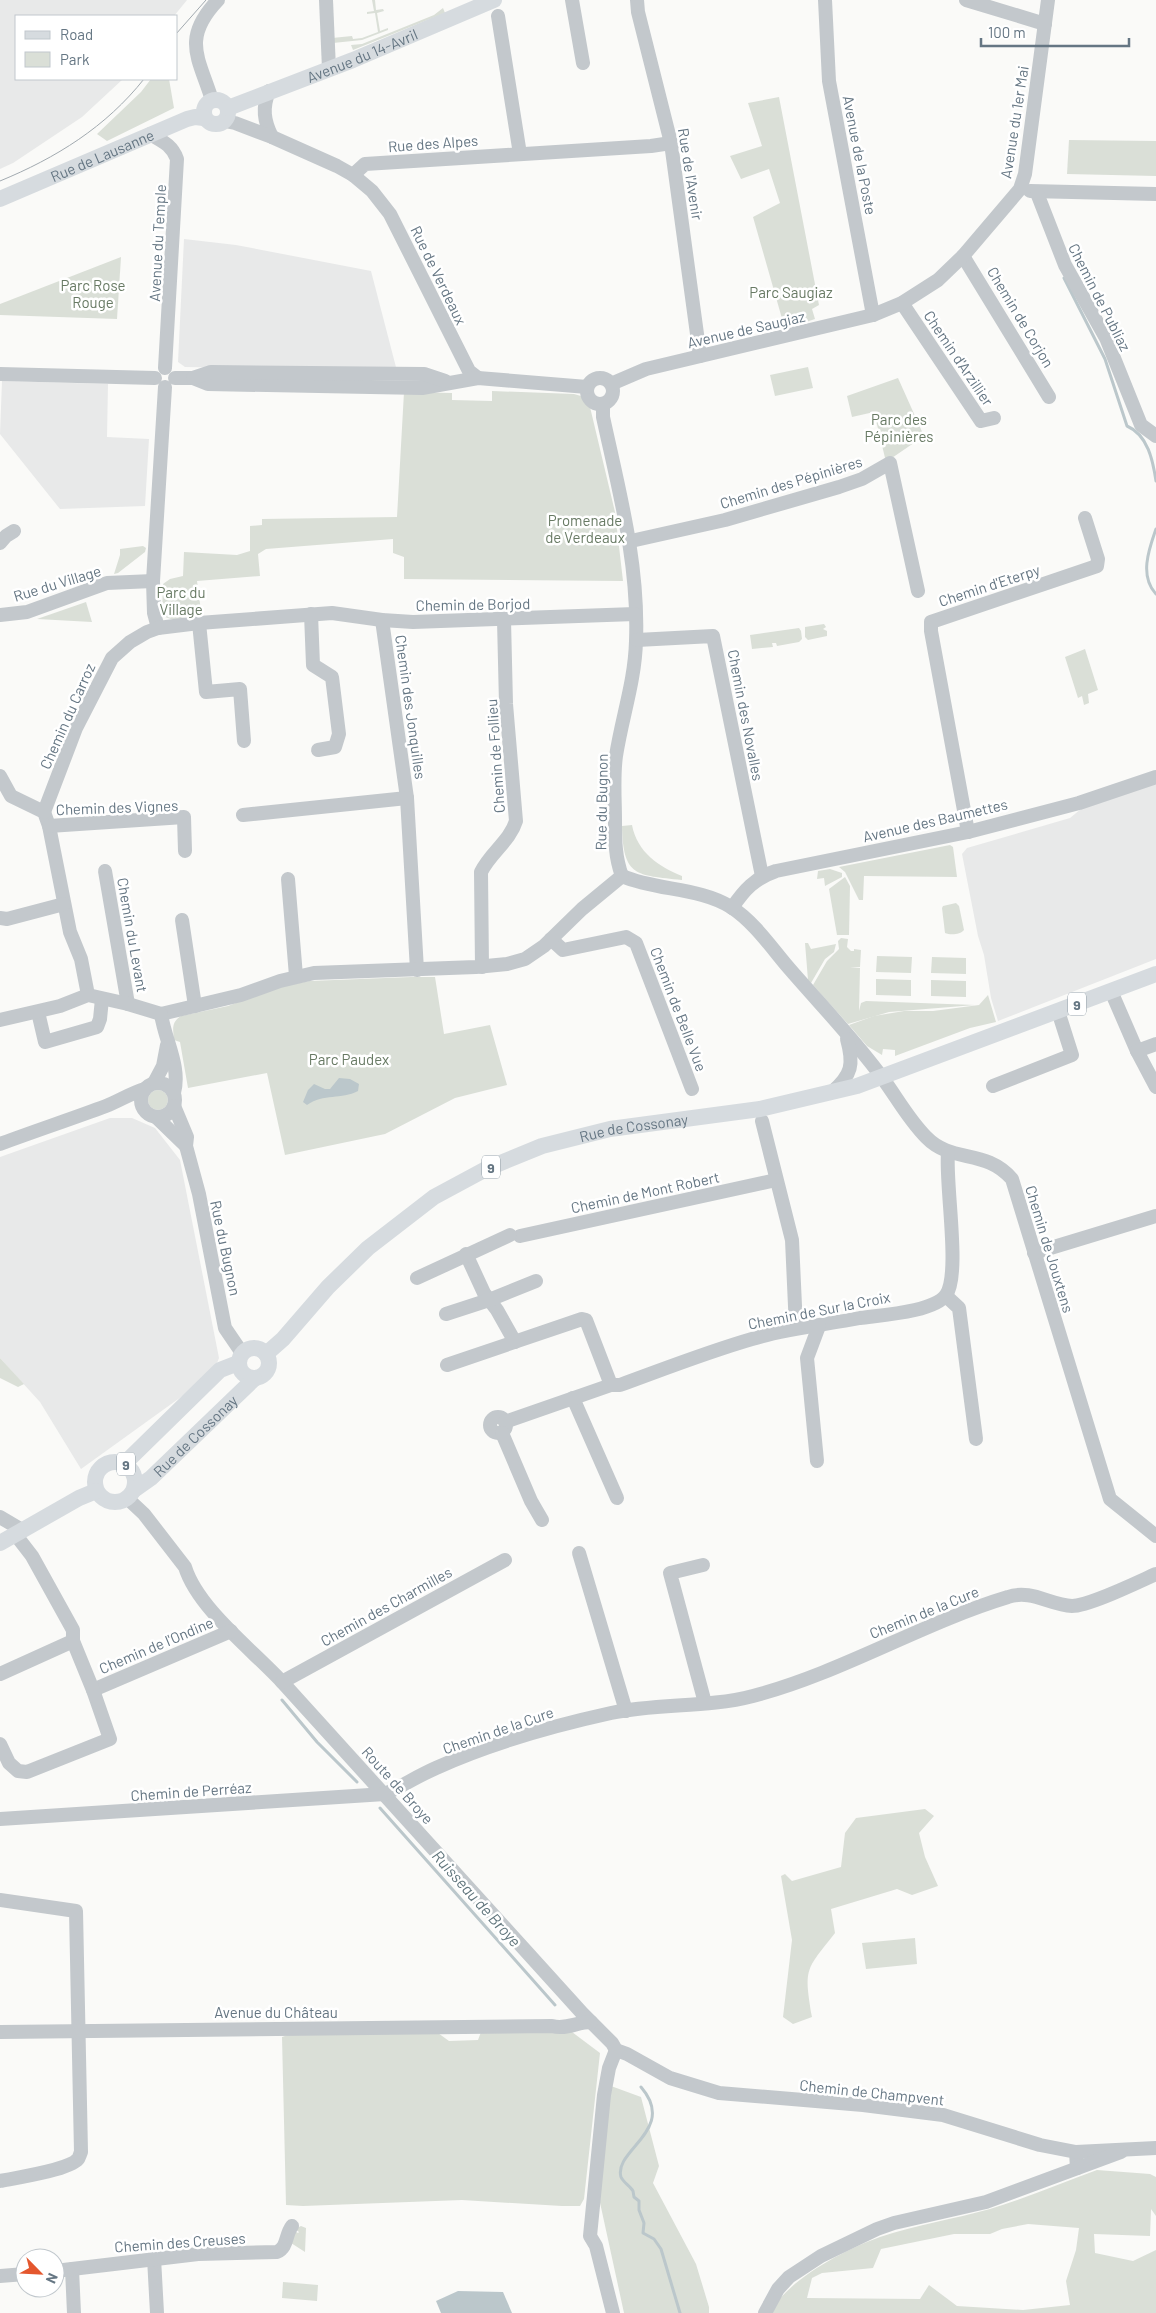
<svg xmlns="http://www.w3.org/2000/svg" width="1156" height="2313" font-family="Barlow,sans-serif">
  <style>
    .built { fill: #e8e9e9 }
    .green { fill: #dadfd7; fill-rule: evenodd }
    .water { fill: #bbc7cb }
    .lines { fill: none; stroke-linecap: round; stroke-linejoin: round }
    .stream { stroke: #bbc7cb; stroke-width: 3 }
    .minor { stroke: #c3c8cc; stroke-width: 14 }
    .major { stroke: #d6dbdf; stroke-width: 16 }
    .tram { stroke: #a2aab0; stroke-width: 1 }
    .labels { text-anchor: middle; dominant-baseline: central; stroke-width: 5; stroke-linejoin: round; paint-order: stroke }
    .shield { fill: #fff; stroke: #939fa8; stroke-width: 1 }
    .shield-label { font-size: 14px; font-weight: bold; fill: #657683 }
    .street-label { font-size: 15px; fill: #657683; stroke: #fff }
    .park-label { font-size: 15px; fill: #687a64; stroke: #fff }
    .water-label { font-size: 16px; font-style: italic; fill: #60757c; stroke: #fff }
  </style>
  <rect width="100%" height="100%" fill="#fafaf8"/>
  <g class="built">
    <path d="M0,0H187L174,16H16V79H123L82,117L13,163L0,169Z"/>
    <path d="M184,239L236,245L371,271L397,371L185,367L178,362Z"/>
    <path d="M2,381L108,384L107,437L149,439L145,506L60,509L0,434Z"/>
    <path d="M1156,783V959L998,1021L991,998L984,955L978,936L962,854L967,848L1070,818L1081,809Z"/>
    <path d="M110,1118H132L155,1128L180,1160L219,1358L215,1368L199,1384L81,1469L40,1402L0,1358V1157Z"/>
  </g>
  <g class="green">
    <path d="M372,0H375L376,10L383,9L384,11L377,13L380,31L388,28V30L362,40L333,43L332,38L352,36L353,39L362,38L378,32L375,13L367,14V12L374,11Z"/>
    <path d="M443,8L445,13L353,50L351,45L362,44L434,15Z"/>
    <path d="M151,79H169L174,108L107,141L97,134L141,92Z"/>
    <path d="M779,97L819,305L812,309L815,319L785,329L753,217L780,203L769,169L741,179L730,156L762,146L748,103Z"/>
    <path d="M1069,140L1156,141V176L1067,174Z"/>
    <path d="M121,257L117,319L0,315V304Z"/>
    <path d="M808,367L813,388L775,396L770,375Z"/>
    <path d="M898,378L924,436L886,462L874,412L852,417L847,396Z"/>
    <path d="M492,391L574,394L581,396L590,407L615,512L623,581L404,579V557L393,553V539L266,549L258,554L260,576L197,581L202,618L180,622L162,616L163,584L170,579L183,576L184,552L237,555L250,551V526L262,525V519L397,517L404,392L452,393V400L492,401Z"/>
    <path d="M143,546L146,548L145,552L118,573L114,574L120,555V549Z"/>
    <path d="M86,602L92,622L37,619Z"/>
    <path d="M824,624L826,627L823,629L827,631V636L808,640L805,637V627Z"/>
    <path d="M799,628L801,631L802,639L799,642L777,646L776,643H772L773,647L752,649L750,635Z"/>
    <path d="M1085,649L1098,690L1088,694L1089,703L1084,705L1082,696L1078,698L1065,657Z"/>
    <path d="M632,825C637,852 659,867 682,876V880C636,875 623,877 622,826Z"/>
    <path d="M950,845L953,847L957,877L864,876L863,900H859L845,872L839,867Z"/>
    <path d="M830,869L842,873V877L825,886L824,878L817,879L818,871Z"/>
    <path d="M845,877L850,886L849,935H837L829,889Z"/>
    <path d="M956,903L959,906L964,930C960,935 950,935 945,933L942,908L943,906Z"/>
    <path d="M841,938L848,939L847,947L851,951H854V949L861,950L860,967H850L860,968L859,1011L861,1003L866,1001L975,1005L889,1012L848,1024L813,985L827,961L839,949L838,941Z"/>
    <path d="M805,943H808L811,949L836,944L834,952L825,959L811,983L808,980Z"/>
    <path d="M877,956L912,957L911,973L876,972Z"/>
    <path d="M932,957L966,958V974L931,973Z"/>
    <path d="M411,977H435L444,1034L490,1025L507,1085L455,1098L385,1134L285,1155L267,1073L188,1088L180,1042L174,1040C173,1030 171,1022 181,1016L228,1006L275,988L309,981Z"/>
    <path d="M876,979L911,980V996L876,995Z"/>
    <path d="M931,980L966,981V997L931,996Z"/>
    <path d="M988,995L996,1022L970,1028L895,1056V1050L883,1049L882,1055L867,1046L849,1025L874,1016L904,1011H933L979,1005Z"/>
    <circle cx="158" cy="1100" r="10"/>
    <path d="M0,1358L24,1384L18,1387L0,1378Z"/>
    <path d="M925,1809L934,1816L919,1833L925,1857L938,1886L912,1895L897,1889L831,1909L835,1933C805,1971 804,1968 812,2017L793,2024L783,2017L792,1940L781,1876L785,1874L792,1881L841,1867L845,1833L856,1818Z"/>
    <path d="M915,1938L917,1964L866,1969L862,1943Z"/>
    <path d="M481,2032H572L600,2053L584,2199L580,2206H562L462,2200L303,2206L286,2205L282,2037L291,2034L438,2033L449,2041L478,2040Z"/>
    <path d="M611,2086L641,2097L659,2166L653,2183L696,2264L709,2307V2313H624L599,2198Z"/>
    <path d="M1097,2170L1150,2174L1156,2177V2216L1151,2209L1150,2236L1094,2234L1095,2253L1133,2261L1156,2250V2313H770C788,2279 844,2250 880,2237C916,2225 954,2219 990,2209C1026,2198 1062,2183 1097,2170ZM1028,2224L1079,2228L1076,2250L1066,2281L1070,2305L1023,2310L957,2306L929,2285L920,2299L807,2298L812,2278L822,2273L873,2268L881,2249L954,2234H990L1002,2229Z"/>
    <path d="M301,2226L306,2228L305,2252L291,2243L293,2230L298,2233L299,2232L295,2229Z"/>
    <path d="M283,2282L318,2285L317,2301L282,2298Z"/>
  </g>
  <g class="water">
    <path d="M339,1078L350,1079L359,1084L358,1091C341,1100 324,1093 307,1105L303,1102L308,1090L314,1084L325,1089H330Z"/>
    <path d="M458,2291L503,2292L512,2313H441L436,2301Z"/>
  </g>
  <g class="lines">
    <g class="stream">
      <path d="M1064,278L1105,359L1127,426C1148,435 1153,461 1156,481"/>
      <path d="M1156,529C1149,549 1139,576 1156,594"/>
      <path d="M282,1700L317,1742L357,1782"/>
      <path d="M380,1808L555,2005"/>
      <path d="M641,2087C678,2130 613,2150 621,2177C623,2182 630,2186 633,2191L634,2197L639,2201V2210L644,2223L643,2233L654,2239L661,2249L680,2313"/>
    </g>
    <g class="minor">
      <path d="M326,0L329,69"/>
      <path d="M572,0L583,63"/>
      <path d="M637,0L638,12L671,143L700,356"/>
      <path d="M825,0L829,81L873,315"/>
      <path d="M966,0L1045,24"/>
      <path d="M498,16L520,154"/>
      <path d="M269,91C262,108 264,121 272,137"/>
      <path d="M212,100C199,58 181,39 218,0"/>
      <path d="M225,121L235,123L272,137L337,166L353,175L372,191L390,214L469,371L478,378"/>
      <path d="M150,134C162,141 172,145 177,159L165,368"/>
      <path d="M353,175L365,164L651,146L671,143"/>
      <path d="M1030,191L1156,194"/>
      <path d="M1037,193L1065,265L1106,338L1141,425L1156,436"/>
      <path d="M963,256L1049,397"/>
      <path d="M902,303L981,421L994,418"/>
      <path d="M0,374L155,378"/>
      <circle cx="600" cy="391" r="13"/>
      <path d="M175,378H193L208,384L422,388L478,378L587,387"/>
      <path d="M193,378L211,372L424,374L445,381"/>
      <path d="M611,384L646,369L873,315L902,303L938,280L963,256L1020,189L1025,174L1048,0"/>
      <path d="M603,404V417C619,491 639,564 636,641C635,681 622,717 616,756C613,777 615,799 615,820C615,840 615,857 622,876"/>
      <path d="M631,541L725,520L839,487L862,479L890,463L918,591"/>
      <path d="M0,543L6,536L14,531"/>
      <path d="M311,614L313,665L332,677L339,734L335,747L318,750"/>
      <path d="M0,615L27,612L107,583L153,581"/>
      <path d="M382,620L407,798L417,970"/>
      <path d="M199,623L206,692L240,689L244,741"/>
      <path d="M158,628L154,613L153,581L165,387"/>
      <path d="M637,640L713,636L762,876"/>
      <path d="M0,776L11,796L44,812L49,826L70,932L81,959L88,995"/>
      <path d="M44,812L76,728L112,658L130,642L147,632L158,628L199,623L332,613L382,620L413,622L635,614"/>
      <path d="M243,815L407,798"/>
      <path d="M49,826L184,817L185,851"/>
      <path d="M968,832L931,631V622L1097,566L1098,559L1085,518"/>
      <path d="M105,871L128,1004"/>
      <path d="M622,876C657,891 699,887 731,907C754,922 771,947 788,967C819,1003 853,1038 881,1076C896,1096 908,1119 926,1137C952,1164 985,1148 1012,1179L1110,1499L1156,1536"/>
      <path d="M288,879L296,976"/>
      <path d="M732,908C744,890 755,878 776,871L968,832L1079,803L1156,777"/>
      <path d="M0,918L7,919L64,904"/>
      <path d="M182,920L195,1006"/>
      <path d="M551,939L563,950L626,937L636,943L692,1089"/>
      <path d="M482,967L481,872C490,853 510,841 516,821L506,704L504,620"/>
      <path d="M1111,991L1137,1051L1156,1087"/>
      <path d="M38,1012L45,1042L97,1027L100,1019L102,999"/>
      <path d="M161,1014L241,995L280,981L314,973L476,967L507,964L525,959L544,946L582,909L622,876"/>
      <path d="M161,1014C165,1041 181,1066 174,1093"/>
      <path d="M0,1020L60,1006L88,995L128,1004L161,1014"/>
      <path d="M1137,1051L1156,1044"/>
      <circle cx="158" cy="1100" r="17"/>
      <path d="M154,1083L163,1066L167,1045"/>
      <path d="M993,1086L1072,1055L1058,1011"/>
      <path d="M832,1092C852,1075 854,1064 847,1039"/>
      <path d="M174,1106L187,1137L186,1146L199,1194L225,1328L242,1353"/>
      <path d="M156,1117L186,1146"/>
      <path d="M762,1121L792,1240L796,1328"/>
      <path d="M0,1144C35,1131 71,1119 106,1106C119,1101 131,1093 145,1089"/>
      <path d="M520,1236L776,1180"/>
      <path d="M1034,1253L1156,1216"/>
      <path d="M466,1254L484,1293L497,1310L515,1342"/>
      <path d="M417,1278L510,1235"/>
      <path d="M946,1296L959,1308L976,1439"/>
      <path d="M446,1314L489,1300L536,1281"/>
      <path d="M447,1365L582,1319L586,1320L611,1385"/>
      <path d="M573,1398L617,1498"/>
      <circle cx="498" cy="1425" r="8"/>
      <path d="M505,1422L611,1385H620C664,1369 707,1352 752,1339C788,1328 824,1325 860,1318C881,1315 934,1312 946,1295C961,1274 945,1184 948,1153"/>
      <path d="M502,1433L531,1501L542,1520"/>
      <path d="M817,1461L807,1358L819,1326"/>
      <path d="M128,1499L144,1514L185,1567C198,1609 254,1651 284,1684C384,1793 482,1904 582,2013L612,2043L616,2050L627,2054L670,2078L719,2093L863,2105L943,2115L1040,2145L1076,2152L1077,2168"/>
      <path d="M0,1517L22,1530"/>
      <path d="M579,1553L626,1711"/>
      <path d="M703,1565L670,1573L705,1703"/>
      <path d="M0,1674L73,1641"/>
      <path d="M282,1682L505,1560"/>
      <path d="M93,1690L231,1631"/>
      <path d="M0,1744L9,1763L18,1771L27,1772L110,1739L93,1690L73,1641V1630L32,1556L15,1534"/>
      <path d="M0,1819L385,1794C402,1786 418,1776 436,1768C491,1743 552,1726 611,1713C658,1703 707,1708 753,1696C841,1673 922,1623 1008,1597C1031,1589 1050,1605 1072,1606C1089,1606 1138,1582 1156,1574"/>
      <path d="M0,1900L76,1911L81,2152C80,2154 79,2158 78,2159C69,2170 15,2178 0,2181"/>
      <path d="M0,2032L552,2026C566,2030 577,2022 591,2022"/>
      <path d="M1076,2152L1156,2148"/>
      <path d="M154,2258L157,2313"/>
      <path d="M72,2269L74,2313"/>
      <path d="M55,2271L198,2254L277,2252C288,2247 285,2235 292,2226"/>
      <path d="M0,2276L25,2274"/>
      <path d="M613,2313L596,2246L590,2236L604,2095L609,2068L616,2050"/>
      <path d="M765,2313L778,2289L789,2277L821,2256L877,2229L894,2223L986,2202L1121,2152"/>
    </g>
    <g class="major">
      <circle cx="216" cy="112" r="12"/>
      <path id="s1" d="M228,108L353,60L494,0"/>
      <path id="s2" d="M0,199L187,119L195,117L204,118"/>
      <circle cx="254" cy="1363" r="15"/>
      <path id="s3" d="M266,1354L283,1339L328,1287L368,1248L434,1197L486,1169L542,1146L610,1129L760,1109L857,1086L1156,974"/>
      <circle cx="115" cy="1482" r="20"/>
      <path d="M125,1463L220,1370L238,1363"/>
      <path id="s4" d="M134,1490L151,1478L254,1379"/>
      <path d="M0,1543L79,1498L96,1491"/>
    </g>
    <g class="tram">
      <path d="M176,34L206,0"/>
      <path d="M0,181C56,158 106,127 144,79"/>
    </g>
  </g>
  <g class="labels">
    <g class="shield">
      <rect x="1068" y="992.5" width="18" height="23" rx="4"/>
      <rect x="482" y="1155.5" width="18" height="23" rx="4"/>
      <rect x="117" y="1452.5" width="18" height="23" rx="4"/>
    </g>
    <g class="shield-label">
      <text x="1077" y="1004">9</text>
      <text x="491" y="1167">9</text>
      <text x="126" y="1464">9</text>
    </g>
    <g class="street-label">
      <text stroke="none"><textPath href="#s1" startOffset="144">Avenue du 14-Avril</textPath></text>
      <text transform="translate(1014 122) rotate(-81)">Avenue du 1er Mai</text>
      <text transform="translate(433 143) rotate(-4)">Rue des Alpes</text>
      <text transform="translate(860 155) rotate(79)">Avenue de la Poste</text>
      <text stroke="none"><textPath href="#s2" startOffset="111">Rue de Lausanne</textPath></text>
      <text transform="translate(691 174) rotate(81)">Rue de l'Avenir</text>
      <text transform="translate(157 243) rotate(-87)">Avenue du Temple</text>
      <text transform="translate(439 275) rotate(64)">Rue de Verdeaux</text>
      <text transform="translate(1100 297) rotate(63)">Chemin de Publiaz</text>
      <text transform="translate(1021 317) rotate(59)">Chemin de Corjon</text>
      <text transform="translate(746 329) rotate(-13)">Avenue de Saugiaz</text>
      <text transform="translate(959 358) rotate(56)">Chemin d'Arzillier</text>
      <text transform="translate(791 482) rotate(-17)">Chemin des Pépinières</text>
      <text transform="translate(57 583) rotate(-17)">Rue du Village</text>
      <text transform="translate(989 585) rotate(-18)">Chemin d'Eterpy</text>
      <text transform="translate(473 604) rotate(-1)">Chemin de Borjod</text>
      <text transform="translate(411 707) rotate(82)">Chemin des Jonquilles</text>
      <text transform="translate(746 715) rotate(79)">Chemin des Novalles</text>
      <text transform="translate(67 716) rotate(-66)">Chemin du Carroz</text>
      <text transform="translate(495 756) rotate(-94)">Chemin de Follieu</text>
      <text transform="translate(601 802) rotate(-89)">Rue du Bugnon</text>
      <text transform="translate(117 807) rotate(-2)">Chemin des Vignes</text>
      <text transform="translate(935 820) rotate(-13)">Avenue des Baumettes</text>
      <text transform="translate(133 935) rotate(80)">Chemin du Levant</text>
      <text transform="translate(679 1009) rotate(69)">Chemin de Belle Vue</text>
      <text stroke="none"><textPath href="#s3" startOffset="444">Rue de Cossonay</textPath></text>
      <text transform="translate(645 1192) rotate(-12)">Chemin de Mont Robert</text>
      <text transform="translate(226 1248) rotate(78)">Rue du Bugnon</text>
      <text transform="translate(1050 1249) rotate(73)">Chemin de Jouxtens</text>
      <text transform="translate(819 1310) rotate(-11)">Chemin de Sur la Croix</text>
      <text stroke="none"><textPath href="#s4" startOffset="82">Rue de Cossonay</textPath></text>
      <text transform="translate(386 1606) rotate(-29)">Chemin des Charmilles</text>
      <text transform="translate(924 1612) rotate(-22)">Chemin de la Cure</text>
      <text transform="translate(156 1645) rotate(-23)">Chemin de l'Ondine</text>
      <text transform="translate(498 1730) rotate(-19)">Chemin de la Cure</text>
      <text transform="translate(398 1785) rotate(48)">Route de Broye</text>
      <text transform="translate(191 1791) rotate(-4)">Chemin de Perréaz</text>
      <text x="276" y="2012">Avenue du Château</text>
      <text transform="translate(872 2092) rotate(6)">Chemin de Champvent</text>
      <text transform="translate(180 2242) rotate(-4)">Chemin des Creuses</text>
    </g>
    <g class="park-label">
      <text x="93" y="285">Parc Rose<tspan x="93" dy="17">Rouge</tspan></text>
      <text x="791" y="292">Parc Saugiaz</text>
      <text x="899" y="419">Parc des<tspan x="899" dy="17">Pépinières</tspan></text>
      <text x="585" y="520">Promenade<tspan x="585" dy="17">de Verdeaux</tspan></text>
      <text x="181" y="592">Parc du<tspan x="181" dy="17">Village</tspan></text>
      <text x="349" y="1059">Parc Paudex</text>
    </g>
    <g class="water-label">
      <text transform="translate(477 1898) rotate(48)">Ruisseau de Broye</text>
    </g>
  </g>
  <rect x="15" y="15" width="162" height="65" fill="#ffffff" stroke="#c1c8cd"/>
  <rect x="25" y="31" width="25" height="8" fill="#d6dbdf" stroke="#c1c8cd"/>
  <text x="60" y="40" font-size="15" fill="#657683">Road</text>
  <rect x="25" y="52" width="25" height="15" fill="#dadfd7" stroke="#c1c8cd"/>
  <text x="60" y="65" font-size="15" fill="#657683">Park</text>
  <g transform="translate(40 2273) rotate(114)"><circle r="24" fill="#ffffff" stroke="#c1c8cd"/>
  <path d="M0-4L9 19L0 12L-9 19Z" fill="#e4572e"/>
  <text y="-8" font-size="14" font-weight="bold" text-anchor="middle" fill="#657683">N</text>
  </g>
  <path d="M981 38v8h148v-8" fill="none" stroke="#657683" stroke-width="2.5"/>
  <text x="988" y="38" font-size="15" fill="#657683" stroke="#ffffff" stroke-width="4" paint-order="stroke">100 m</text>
</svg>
